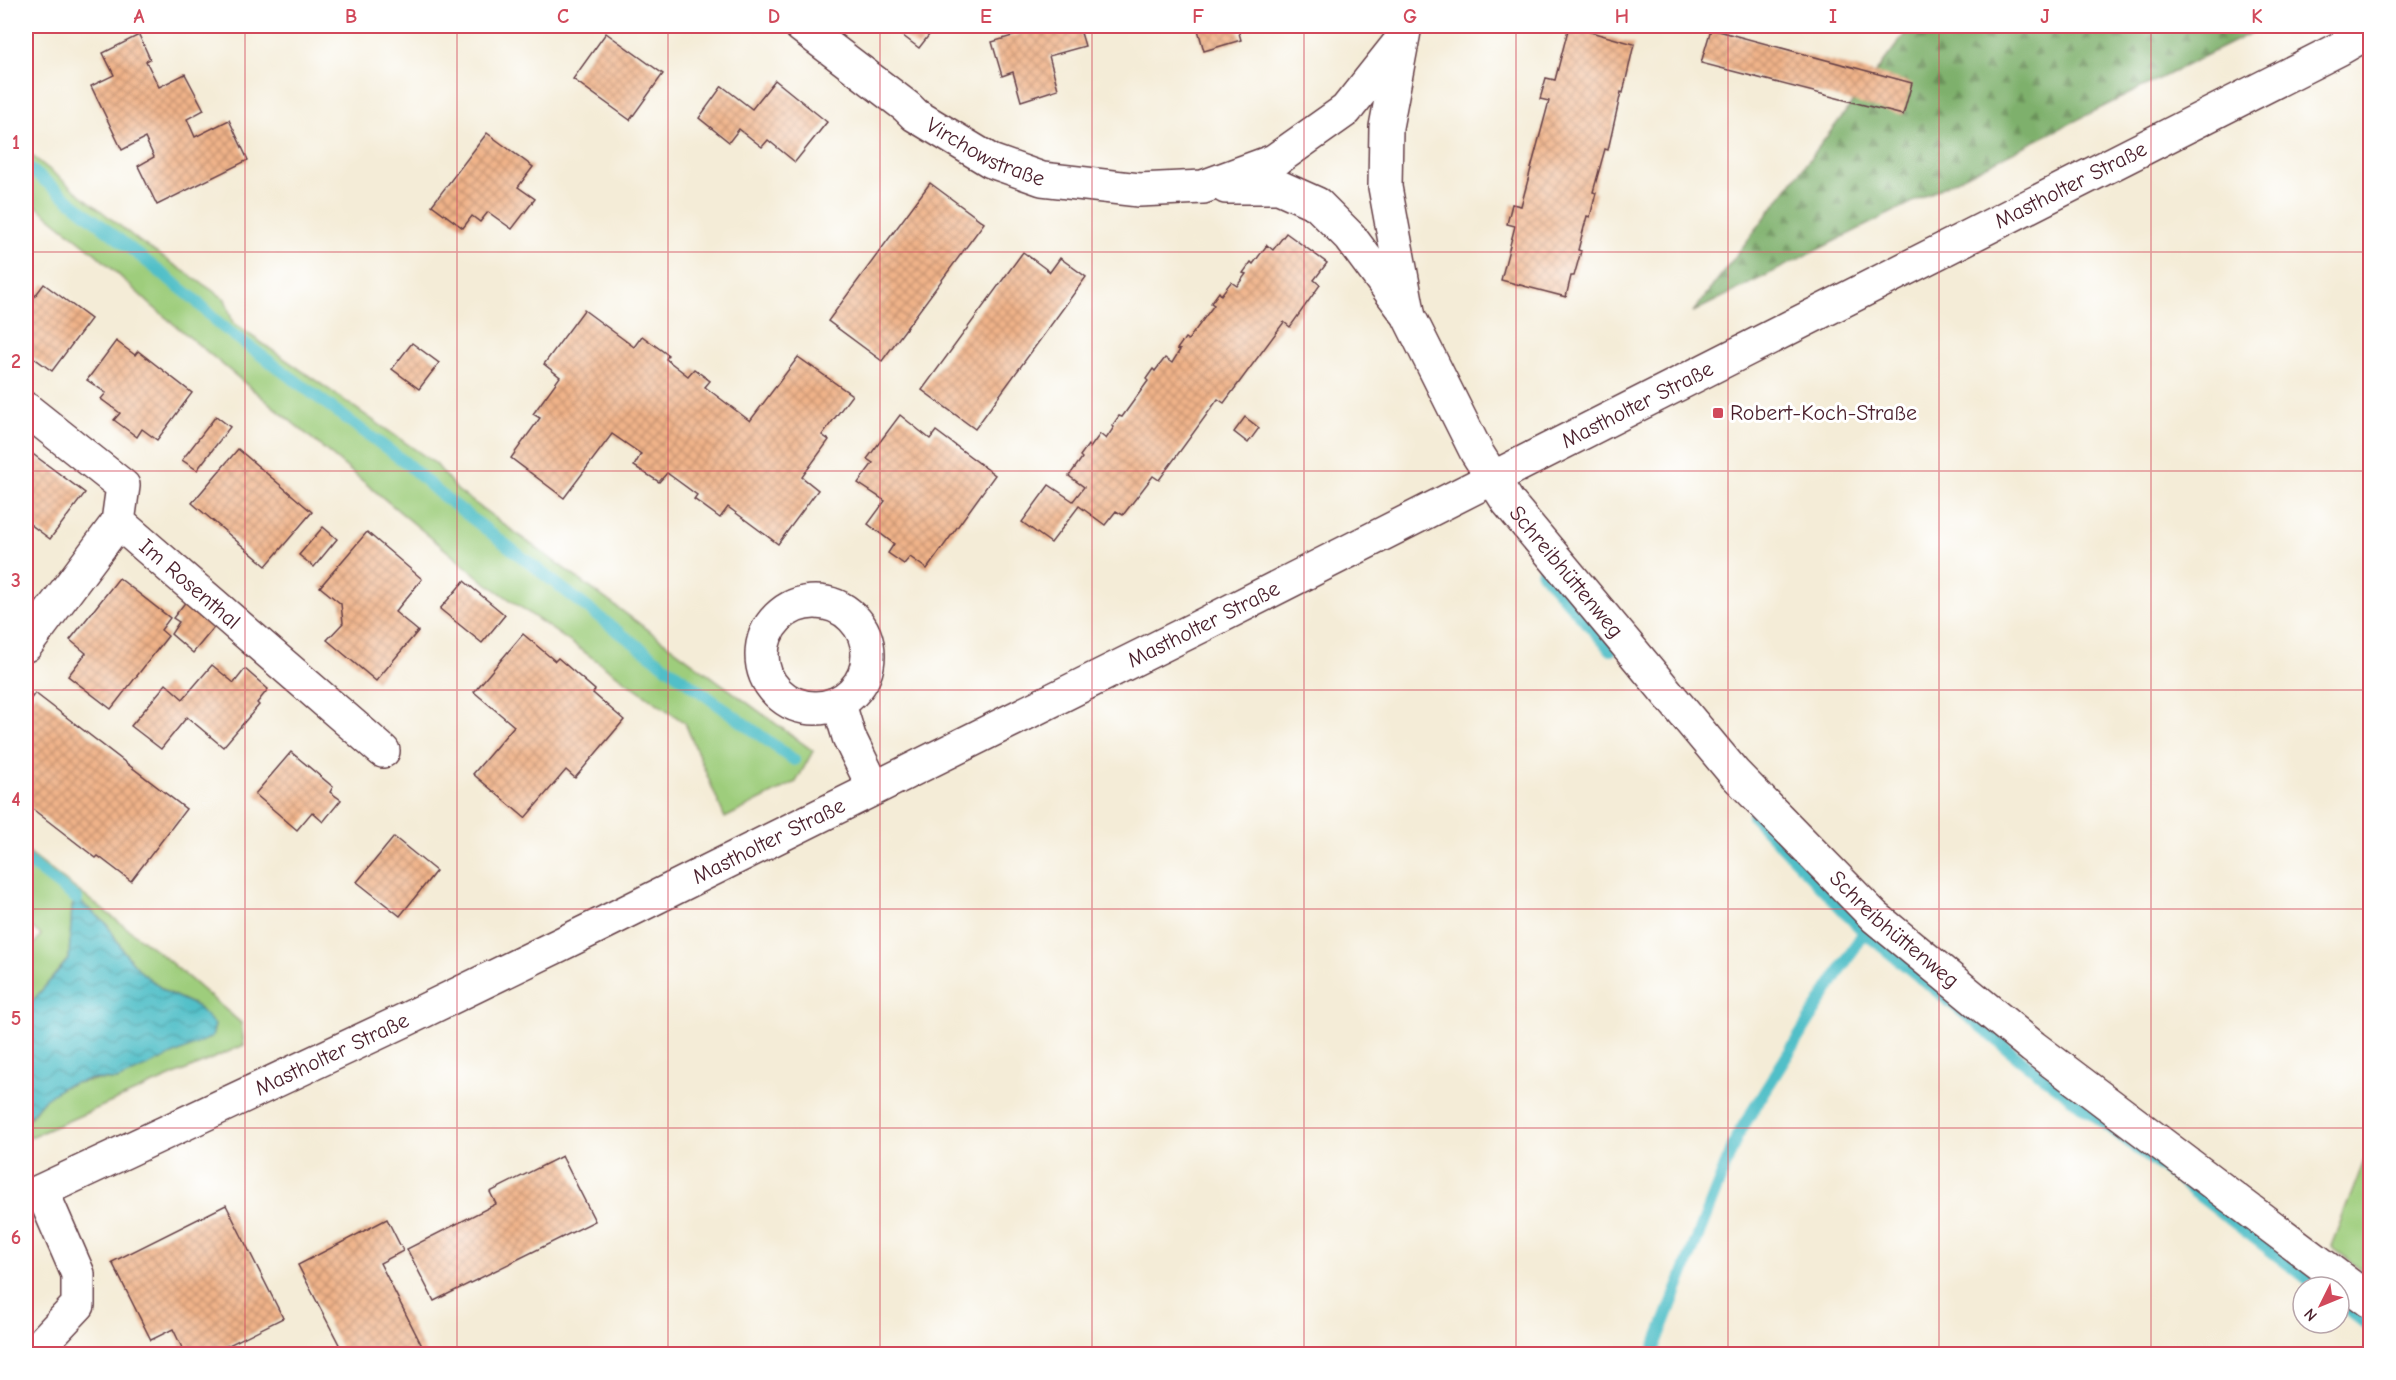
<svg xmlns="http://www.w3.org/2000/svg" width="2396" height="1380" font-family="'Comic Neue',sans-serif">
  <style>
    .grass { fill: #9ecd7c; stroke: #747654; stroke-width: 1.5 }
    .forest { fill: url(#forest-firs); stroke: #64684c; stroke-width: 1.5 }
    .water { fill: url(#water-waves); stroke: #4e6f7a; stroke-width: 1.5 }
    .lines { fill: none; stroke-linecap: round; stroke-linejoin: round }
    .stream { stroke: #51bfc8; stroke-width: 12 }
    .building { fill: url(#building-cross-hatch) }
    .minor-casing { stroke: #643e45; stroke-width: 36 }
    .minor { stroke: #fff; stroke-width: 33 }
    .grid { fill: none; stroke: #d1495b; stroke-width: 1.5; stroke-opacity: 0.55 }
    .poi-dot { fill: #d1495b; stroke: #fff; stroke-width: 2 }
    .labels { text-anchor: middle; dominant-baseline: central; stroke-width: 6; stroke-linejoin: round; paint-order: stroke }
    .street-label { font-size: 22px; fill: #4a1f2b; stroke: #fff }
    .poi-label { font-size: 22px; fill: #4a1f2b; stroke: #fff; text-anchor: start }
    .neatline { fill: none; stroke: #d1495b; stroke-width: 2 }
    .grid-label { font-size: 20px; text-anchor: middle; font-weight: bold; fill: #d1495b }
  </style>
  <defs>
    <pattern id="forest-firs" width="22" height="20" patternUnits="userSpaceOnUse" patternTransform="scale(1.5)"><rect width="22" height="20" fill="#7eb06c"/><path d="M5 1l3.5 6h-7zM16 11l3.5 6h-7z" fill="#698f59"/></pattern>
    <pattern id="water-waves" width="16" height="10" patternUnits="userSpaceOnUse" patternTransform="scale(1.5)"><rect width="16" height="10" fill="#51bfc8"/><path d="M0 5q4-4 8 0t8 0" fill="none" stroke="#459ba3"/></pattern>
    <pattern id="building-cross-hatch" width="8" height="8" patternUnits="userSpaceOnUse" patternTransform="scale(1.5)"><rect width="8" height="8" fill="#f0b389"/><path d="M0 0l8 8M0 8l8-8" fill="none" stroke="#c49170"/></pattern>
  </defs>
  <rect width="100%" height="100%" fill="#fff"/>
  <filter id="ink" filterUnits="userSpaceOnUse"><feTurbulence type="fractalNoise" baseFrequency=".0167" numOctaves="2"/><feDisplacementMap in="SourceGraphic" scale="12" xChannelSelector="R" yChannelSelector="G"/><feConvolveMatrix kernelMatrix="1 2 1 2 8 2 1 2 1" color-interpolation-filters="sRGB"/></filter>
  <filter id="wash" filterUnits="userSpaceOnUse"><feTurbulence type="fractalNoise" baseFrequency=".008" numOctaves="4" result="noise"/><feDisplacementMap in="SourceGraphic" scale="24" xChannelSelector="R" yChannelSelector="G"/><feGaussianBlur stdDeviation="1.35" result="paint"/><feColorMatrix in="noise" values="0 0 0 0 0 0 0 0 0 0 0 0 0 0 0 0 0 1.4 0 .05"/><feComposite in="paint" operator="in"/></filter>
  <g filter="url(#wash)">
    <rect width="100%" height="100%" fill="#f4ecd7"/>
    <g class="grass">
      <path d="M26,151L139,241L225,299L233,323L436,464L457,490L813,751L796,782L725,818L685,723L482,580L152,306L96,254L26,198Z"/>
      <path d="M26,851L162,955L241,1023L244,1045L26,1139V1121C33,1117 36,1109 41,1103C61,1081 90,1079 117,1080L197,1006L166,992L141,972L124,952L106,923L77,899L72,906L69,958L26,1009V955L41,935L26,923Z"/>
      <path d="M2370,1146V1277L2331,1246Z"/>
    </g>
    <path class="forest" d="M1911,26H2265L1693,312Z"/>
    <path class="water" d="M77,899L106,923L124,952L141,972L166,992L197,1006L215,1025L212,1037L117,1080L90,1079L64,1086L43,1101L26,1121V1009L69,958L72,906Z"/>
    <g class="lines">
      <g class="stream">
        <path d="M26,166L193,298L220,325L405,462L438,492L616,630L794,760"/>
        <path d="M1542,573L1611,650"/>
        <path d="M1753,816L1864,932L2023,1061L2318,1287"/>
        <path d="M26,860L77,899"/>
        <path d="M2339,1303L2370,1327"/>
        <path d="M1652,1354L1737,1136L1864,932"/>
      </g>
    </g>
    <g id="blocks">
      <g class="building">
        <path d="M890,26H936L919,48Z"/>
        <path d="M1028,26H1079L1085,46L1049,56L1058,89L1021,101L1013,72L1002,76L992,42L1029,31Z"/>
        <path d="M1197,26H1237L1241,40L1204,51Z"/>
        <path d="M1569,26L1634,44L1623,93L1621,92L1608,150L1605,149L1593,192L1596,193L1590,217L1587,216L1578,250L1581,251L1574,276H1571L1566,297L1501,280L1515,226L1507,224L1512,204L1521,206L1549,101L1540,99L1546,78L1555,80Z"/>
        <path d="M1711,29L1912,83L1903,115L1701,63Z"/>
        <path d="M606,33L663,74L630,120L573,79Z"/>
        <path d="M139,35L150,59L146,61L159,87L185,74L204,110L187,119L195,137L229,120L248,160L157,205L138,166L154,157L145,138L122,150L91,86L114,75L103,53Z"/>
        <path d="M775,80L827,122L795,162L768,140L762,147L739,129L729,142L699,118L722,86L752,109Z"/>
        <path d="M487,133L533,167L518,187L535,199L512,229L488,212L480,222L472,216L463,228L432,205Z"/>
        <path d="M930,183L984,223L882,361L828,321Z"/>
        <path d="M1286,233L1327,263L1314,280L1320,285L1290,327L1284,322L1224,403L1218,399L1159,480L1153,476L1123,515L1116,511L1105,525L1079,506L1051,543L1022,522L1049,485L1073,501L1084,487L1069,476L1082,458L1080,456L1088,445L1090,448L1100,434L1106,439L1114,427L1112,426L1119,416L1122,417L1148,381L1146,379L1153,369L1155,371L1165,358L1172,363L1180,350L1177,349L1185,338L1188,340L1214,305L1211,303L1219,292L1221,295L1231,282L1237,286L1246,274L1243,273L1251,262L1253,264L1267,245L1273,250Z"/>
        <path d="M26,245L34,251L26,263Z"/>
        <path d="M1023,252L1050,272L1060,258L1086,277L975,429L922,390Z"/>
        <path d="M44,284L91,319L52,371L26,352V308Z"/>
        <path d="M584,310L634,347L642,336L668,355L666,359L688,376L694,369L710,381L705,387L750,421L798,357L852,395L822,435L829,440L802,477L818,490L778,544L728,507L720,518L694,499L697,495L667,473L659,482L634,466L641,454L612,434L564,498L511,458L540,418L533,414L560,377L544,364Z"/>
        <path d="M116,341L135,355L138,351L192,393L157,440L142,429L137,437L114,420L120,413L101,399L106,393L87,380Z"/>
        <path d="M412,343L439,363L419,389L392,369Z"/>
        <path d="M900,415L930,439L936,431L995,475L927,569L910,557L904,564L888,553L894,544L868,524L885,501L858,483L873,463L867,459Z"/>
        <path d="M216,416L230,427L197,470L182,460Z"/>
        <path d="M1245,417L1259,428L1248,443L1234,432Z"/>
        <path d="M26,449L85,493L50,539L26,521Z"/>
        <path d="M238,449L312,512L266,566L192,503Z"/>
        <path d="M323,527L337,539L314,567L299,555Z"/>
        <path d="M367,532L422,579L395,612L418,631L376,681L327,640L343,623L341,604L320,587Z"/>
        <path d="M119,578L170,618L161,630L168,636L111,709L68,676L86,653L70,640Z"/>
        <path d="M464,581L505,615L482,643L440,609Z"/>
        <path d="M187,600L216,625L193,653L171,634L179,622L173,618Z"/>
        <path d="M523,634L555,661L558,658L595,690L593,693L624,720L575,778L566,770L525,818L473,774L514,726L474,692Z"/>
        <path d="M212,665L234,683L245,669L268,689L257,703L259,705L223,747L187,717L161,749L131,726L166,684L183,699Z"/>
        <path d="M35,693L186,809L131,881L98,856L96,858L26,804V705Z"/>
        <path d="M291,752L333,787L330,792L341,800L323,822L312,812L297,830L255,794Z"/>
        <path d="M394,837L436,871L400,916L357,882Z"/>
        <path d="M562,1156L595,1221L434,1301L407,1249L496,1204L490,1192Z"/>
        <path d="M226,1205L283,1318L211,1354H185L173,1329L151,1340L112,1262Z"/>
        <path d="M387,1219L403,1251L380,1263L426,1354H344L298,1265Z"/>
      </g>
    </g>
  </g>
  <g filter="url(#ink)">
    <use href="#blocks" fill-opacity="0" stroke="#643e45" stroke-width="1.5"/>
    <g class="lines">
      <defs>
        <g id="minor">
          <path id="s1" d="M801,26L907,107L915,115L991,161L1042,179L1139,190L1203,187L1274,161L1346,110L1400,42"/>
          <path id="s2" d="M1405,26L1386,127L1385,187L1409,317L1477,453L1508,502L1734,773L1875,917L2033,1047L2370,1301"/>
          <path d="M1226,187H1279L1317,204L1350,237L1405,311"/>
          <path id="s3" d="M26,409L123,486L118,522L383,751"/>
          <circle cx="815" cy="655" r="53"/>
          <path d="M26,645L118,522"/>
          <path d="M839,704L849,737L874,788"/>
          <path id="s4" d="M26,1198L407,1019L590,930L1205,624L2339,49L2370,31"/>
          <path d="M32,1354L78,1305V1274L42,1191"/>
        </g>
      </defs>
      <use href="#minor" class="minor-casing"/>
      <use href="#minor" class="minor"/>
    </g>
  </g>
  <path class="grid" d="M245,26V1354M457,26V1354M668,26V1354M880,26V1354M1092,26V1354M1304,26V1354M1516,26V1354M1728,26V1354M1939,26V1354M2151,26V1354M26,252H2370M26,471H2370M26,690H2370M26,909H2370M26,1128H2370"/>
  <rect class="poi-dot" x="1712" y="407" width="12" height="12" rx="3"/>
  <g class="labels">
    <g class="street-label">
      <text stroke="none"><textPath href="#s1" startOffset="225">Virchowstraße</textPath></text>
      <text stroke="none"><textPath href="#s4" startOffset="2282">Mastholter Straße</textPath></text>
      <text stroke="none"><textPath href="#s4" startOffset="1796">Mastholter Straße</textPath></text>
      <text stroke="none"><textPath href="#s2" startOffset="596">Schreibhüttenweg</textPath></text>
      <text stroke="none"><textPath href="#s3" startOffset="255">Im Rosenthal</textPath></text>
      <text stroke="none"><textPath href="#s4" startOffset="1310">Mastholter Straße</textPath></text>
      <text stroke="none"><textPath href="#s4" startOffset="824">Mastholter Straße</textPath></text>
      <text stroke="none"><textPath href="#s2" startOffset="1082">Schreibhüttenweg</textPath></text>
      <text stroke="none"><textPath href="#s4" startOffset="338">Mastholter Straße</textPath></text>
    </g>
    <g class="poi-label">
      <text x="1730" y="413">Robert-Koch-Straße</text>
    </g>
  </g>
  <rect width="2396" height="1380" fill="none" stroke="#fff" stroke-width="66"/>
  <g transform="translate(2321 1305) rotate(227)"><circle r="28" fill="#ffffff" stroke="#b7a5aa" stroke-width="1.5"/>
  <path d="M0-4.5L10 22L0 15L-10 22Z" fill="#d1495b"/>
  <text y="-9" font-size="16" font-weight="bold" text-anchor="middle" fill="#4a1f2b">N</text>
  </g>
  <rect x="33" y="33" width="2330" height="1314" class="neatline"/>
  <g class="grid-label">
    <text x="139" y="23">A</text>
    <text x="351" y="23">B</text>
    <text x="563" y="23">C</text>
    <text x="774" y="23">D</text>
    <text x="986" y="23">E</text>
    <text x="1198" y="23">F</text>
    <text x="1410" y="23">G</text>
    <text x="1622" y="23">H</text>
    <text x="1833" y="23">I</text>
    <text x="2045" y="23">J</text>
    <text x="2257" y="23">K</text>
    <text x="16" y="149">1</text>
    <text x="16" y="368">2</text>
    <text x="16" y="587">3</text>
    <text x="16" y="806">4</text>
    <text x="16" y="1025">5</text>
    <text x="16" y="1244">6</text>
  </g>
</svg>
